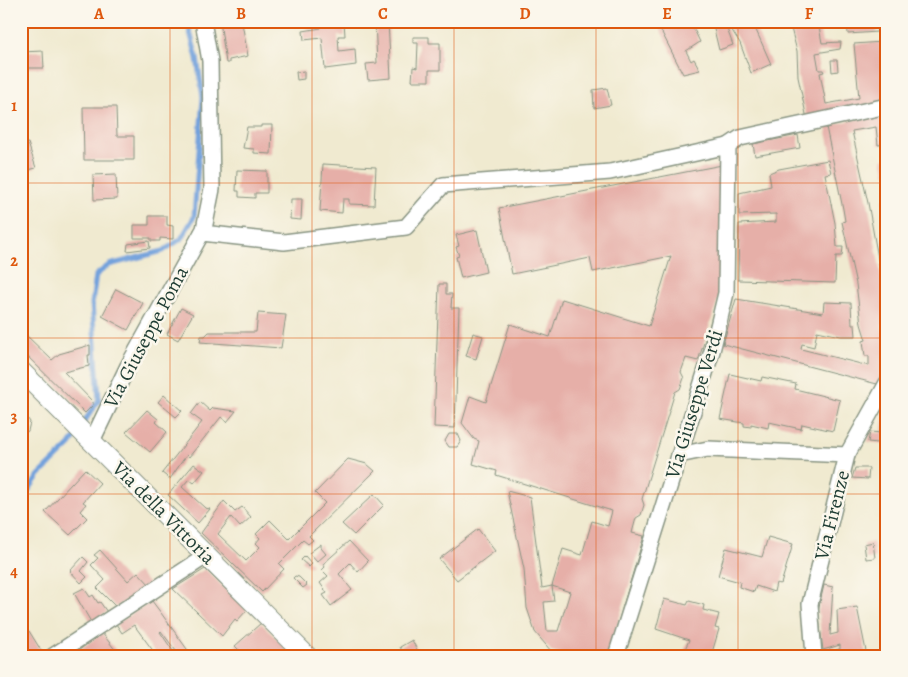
<svg xmlns="http://www.w3.org/2000/svg" width="908" height="677" font-family="Alegreya,serif">
  <style>
    .lines { fill: none; stroke-linecap: round; stroke-linejoin: round }
    .stream { stroke: #73a2dc; stroke-width: 5 }
    .building { fill: #e6afa8; fill-rule: evenodd }
    .minor-casing { stroke: #889482; stroke-width: 18 }
    .tertiary-casing { stroke: #889482; stroke-width: 21 }
    .minor { stroke: #fff; stroke-width: 15 }
    .tertiary { stroke: #fff; stroke-width: 19 }
    .grid { fill: none; stroke: #de580e; stroke-width: 1; stroke-opacity: 0.55 }
    .labels { text-anchor: middle; dominant-baseline: central; stroke-width: 5; stroke-linejoin: round; paint-order: stroke }
    .street-label { font-size: 20px; fill: #1f3d34; stroke: #fbf7ec }
    .neatline { fill: none; stroke: #de580e; stroke-width: 2 }
    .grid-label { font-size: 16px; text-anchor: middle; font-weight: bold; fill: #de580e }
  </style>
  <rect width="100%" height="100%" fill="#fbf7ec"/>
  <filter id="ink" filterUnits="userSpaceOnUse"><feTurbulence type="fractalNoise" baseFrequency=".02" numOctaves="2"/><feDisplacementMap in="SourceGraphic" scale="10" xChannelSelector="R" yChannelSelector="G"/><feConvolveMatrix kernelMatrix="1 2 1 2 8 2 1 2 1" color-interpolation-filters="sRGB"/></filter>
  <filter id="wash" filterUnits="userSpaceOnUse"><feTurbulence type="fractalNoise" baseFrequency=".0096" numOctaves="4" result="noise"/><feDisplacementMap in="SourceGraphic" scale="20" xChannelSelector="R" yChannelSelector="G"/><feGaussianBlur stdDeviation="1.12" result="paint"/><feColorMatrix in="noise" values="0 0 0 0 0 0 0 0 0 0 0 0 0 0 0 0 0 1.4 0 .05"/><feComposite in="paint" operator="in"/></filter>
  <g filter="url(#wash)">
    <rect width="100%" height="100%" fill="#f0ead0"/>
    <g class="lines">
      <g class="stream">
        <path d="M82,425L99,400L92,303L96,275L109,265L163,251L181,239L194,217L203,97L197,58L187,21"/>
        <path d="M21,501L39,475L70,445L78,433"/>
      </g>
    </g>
    <g id="blocks">
      <g class="building">
        <path d="M220,21H247L242,23L248,56L229,60V63H226Z"/>
        <path d="M320,21H344L345,36H338L339,51L355,49L356,65L325,69L322,38L304,40L303,31L321,28Z"/>
        <path d="M375,21H388L391,78L368,80L366,64L377,63Z"/>
        <path d="M656,21H690L700,42L686,51L691,61L694,59L700,70L683,74Z"/>
        <path d="M712,21H724L733,45L719,50Z"/>
        <path d="M726,21H752L771,64L751,73L740,43Z"/>
        <path d="M789,21H818L822,43L841,42L840,49L816,53L819,70H823L824,72L820,73L826,104L859,98L854,44L882,42V44H887V102L807,119L798,77L797,51Z"/>
        <path d="M847,21H876L877,32L848,34Z"/>
        <path d="M413,37H429V43H440V70H429V81H412L413,67L417,68L418,43H413Z"/>
        <path d="M43,51L44,68H21V52Z"/>
        <path d="M831,60H837L838,71L832,72Z"/>
        <path d="M304,71V79L297,80L296,72Z"/>
        <path d="M607,88L611,105L594,108L593,90Z"/>
        <path d="M83,107H116L117,136H134V160H84Z"/>
        <path d="M887,112V144L878,145L876,127L852,131L868,203L887,308V324L882,325L884,337H887V373L877,384L723,344L736,299L823,313L824,302L851,303L852,325H855L856,336H841L817,331L814,347L802,344L801,349L869,366V356H865L863,341L866,340L861,324L856,284L842,222L845,221L843,209L826,127H823Z"/>
        <path d="M261,125H272L271,154L254,153V149L243,148L247,127H261Z"/>
        <path d="M798,135L800,148L755,156L753,144Z"/>
        <path d="M28,143L36,168L21,172V145Z"/>
        <path d="M887,158V174L886,175L882,159Z"/>
        <path d="M828,160L831,173L825,174L835,223L837,247H843L842,256H836L835,283L738,280L739,224L776,222V214L739,215V193L771,186L769,173L779,169Z"/>
        <path d="M323,164L376,167L374,205L349,204V199H343L342,213L320,211Z"/>
        <path d="M722,165L723,284L698,361L686,358L681,372L684,378L680,389L675,392L642,499L644,505L641,515L636,518L632,533L644,536L608,656H569L551,651L535,632L527,608L524,569L507,491L530,497L542,588L552,586L563,549L582,555L592,521L608,526L612,511L496,475L497,471L473,464L479,441L474,439L462,423L470,396L486,402L510,324L550,337L562,299L649,326L671,256L593,272L590,258L512,274L499,208ZM552,586L570,592L558,631H547L544,602L554,601Z"/>
        <path d="M237,170L267,171V193H255V198L239,197V191H236Z"/>
        <path d="M116,174L117,199L94,200L93,175Z"/>
        <path d="M291,199H302L301,220L290,219Z"/>
        <path d="M883,200H887V213H884Z"/>
        <path d="M149,216H167V225L173,226V239L160,238V241H151V238H134V225H149Z"/>
        <path d="M477,230L486,272L461,278L456,257L459,256L456,247L459,246L456,235Z"/>
        <path d="M149,241L150,248L127,251L128,244Z"/>
        <path d="M439,284H446V294H452L451,308H459L455,428L434,427Z"/>
        <path d="M116,289L143,303L128,330L102,316Z"/>
        <path d="M181,308L193,314L178,340L167,334Z"/>
        <path d="M258,313L286,315L281,348L200,342L201,336H205L209,332H256Z"/>
        <path d="M473,333L483,336L476,359L466,356Z"/>
        <path d="M26,335L52,360L59,354L90,345V355H88L89,366L64,372L93,402V405L85,413L21,350V338Z"/>
        <path d="M730,374L761,381L762,377L796,384L795,389L840,400L833,431L802,424L801,429L769,422L768,428L751,424V427L744,426V423L720,419Z"/>
        <path d="M164,395L182,411L176,417L158,402Z"/>
        <path d="M887,401V444L868,442L870,432L882,433L884,406Z"/>
        <path d="M200,402L210,411L213,408L236,411L227,422L221,417L189,457L187,455L183,460L170,479L162,473L202,422L191,414Z"/>
        <path d="M147,410L158,419L156,422L167,432L150,452L126,432Z"/>
        <path d="M21,414L25,415L30,422L28,431L21,436Z"/>
        <path d="M449,434H458L461,441L457,447H449L445,441Z"/>
        <path d="M348,459L367,464L375,471L309,536L313,540L308,544L303,540L279,564L284,569L262,592L201,533L224,501L235,512L242,507L251,517L240,527L231,517L218,534L246,561L260,547L256,543L260,538L256,534L270,520L289,539L325,503L315,493Z"/>
        <path d="M194,464L204,471L194,483L189,479L182,487L205,508L210,509L198,523L168,495Z"/>
        <path d="M855,468H869L868,479L852,478Z"/>
        <path d="M85,469L100,483L83,502L86,504L80,511L87,518L70,535L45,512Z"/>
        <path d="M374,494L384,505L354,535L342,524Z"/>
        <path d="M478,529L495,551L457,580L439,559Z"/>
        <path d="M768,537L793,544L781,584L776,583L774,592L756,586L754,592L739,587L740,582L718,576L726,548L762,557Z"/>
        <path d="M349,541L368,561L358,572L350,563L339,574L352,590L331,606L323,595L327,593L320,583L328,576L322,570L325,567L323,564Z"/>
        <path d="M873,542L875,558L866,559L864,544Z"/>
        <path d="M321,544V548L326,554L317,562L309,553Z"/>
        <path d="M100,550L128,581L138,572L151,586L116,607L97,588L105,580L91,565L98,558L94,555Z"/>
        <path d="M305,556L312,564L309,567L301,560Z"/>
        <path d="M83,557L88,562L81,571L87,577L81,583L70,571Z"/>
        <path d="M205,569L247,610L237,621L235,619L222,636L173,589Z"/>
        <path d="M295,576L299,577L307,585L303,588L293,578Z"/>
        <path d="M824,585L833,587L830,635L838,633L837,610L857,607L867,656H836L835,650L840,649V645L823,650L818,611Z"/>
        <path d="M84,588L90,597L93,595L98,603L100,602L107,612L91,622L74,593Z"/>
        <path d="M664,599L687,605L689,601L704,605L703,610L719,614L715,628L719,629L711,656H682L689,640L656,629Z"/>
        <path d="M152,601L161,613L192,656H176L174,653L176,651L161,631L160,632L173,651L168,656H157L134,625L122,633L116,624Z"/>
        <path d="M261,623L287,649L280,656H245L235,646Z"/>
        <path d="M29,631L42,652L35,656H21V636Z"/>
        <path d="M102,633L120,656H75L74,654Z"/>
        <path d="M412,640L420,656H405L400,647Z"/>
      </g>
    </g>
  </g>
  <g filter="url(#ink)">
    <use href="#blocks" fill-opacity="0" stroke="#889482" stroke-width="1"/>
    <g class="lines">
      <defs>
        <g id="minor">
          <path d="M728,146L740,138L887,106"/>
          <path d="M202,233L284,242L406,227L443,185L610,172L728,146L726,293L712,351L616,656"/>
          <path d="M92,441L128,366L204,229L212,189L210,61L203,21"/>
          <path d="M679,455L708,449L847,455"/>
          <path d="M53,656L206,556"/>
          <path d="M814,656L810,604L847,455L887,383"/>
        </g>
        <path id="tertiary" d="M21,371L307,656"/>
      </defs>
      <use href="#minor" class="minor-casing"/>
      <use href="#tertiary" class="tertiary-casing"/>
      <use href="#minor" class="minor"/>
      <use href="#tertiary" class="tertiary"/>
    </g>
  </g>
  <path class="grid" d="M170,21V656M312,21V656M454,21V656M596,21V656M738,21V656M21,183H887M21,338H887M21,494H887"/>
  <g class="labels">
    <g class="street-label">
      <text transform="translate(146 337) rotate(-62)">Via Giuseppe Poma</text>
      <text transform="translate(694 404) rotate(-73)">Via Giuseppe Verdi</text>
      <text transform="translate(164 513) rotate(45)">Via della Vittoria</text>
      <text transform="translate(832 515) rotate(-76)">Via Firenze</text>
    </g>
  </g>
  <rect width="908" height="677" fill="none" stroke="#fbf7ec" stroke-width="55"/>
  <rect x="28" y="28" width="852" height="622" class="neatline"/>
  <g class="grid-label">
    <text x="99" y="19">A</text>
    <text x="241" y="19">B</text>
    <text x="383" y="19">C</text>
    <text x="525" y="19">D</text>
    <text x="667" y="19">E</text>
    <text x="809" y="19">F</text>
    <text x="14" y="111">1</text>
    <text x="14" y="266">2</text>
    <text x="14" y="422">3</text>
    <text x="14" y="577">4</text>
  </g>
</svg>
